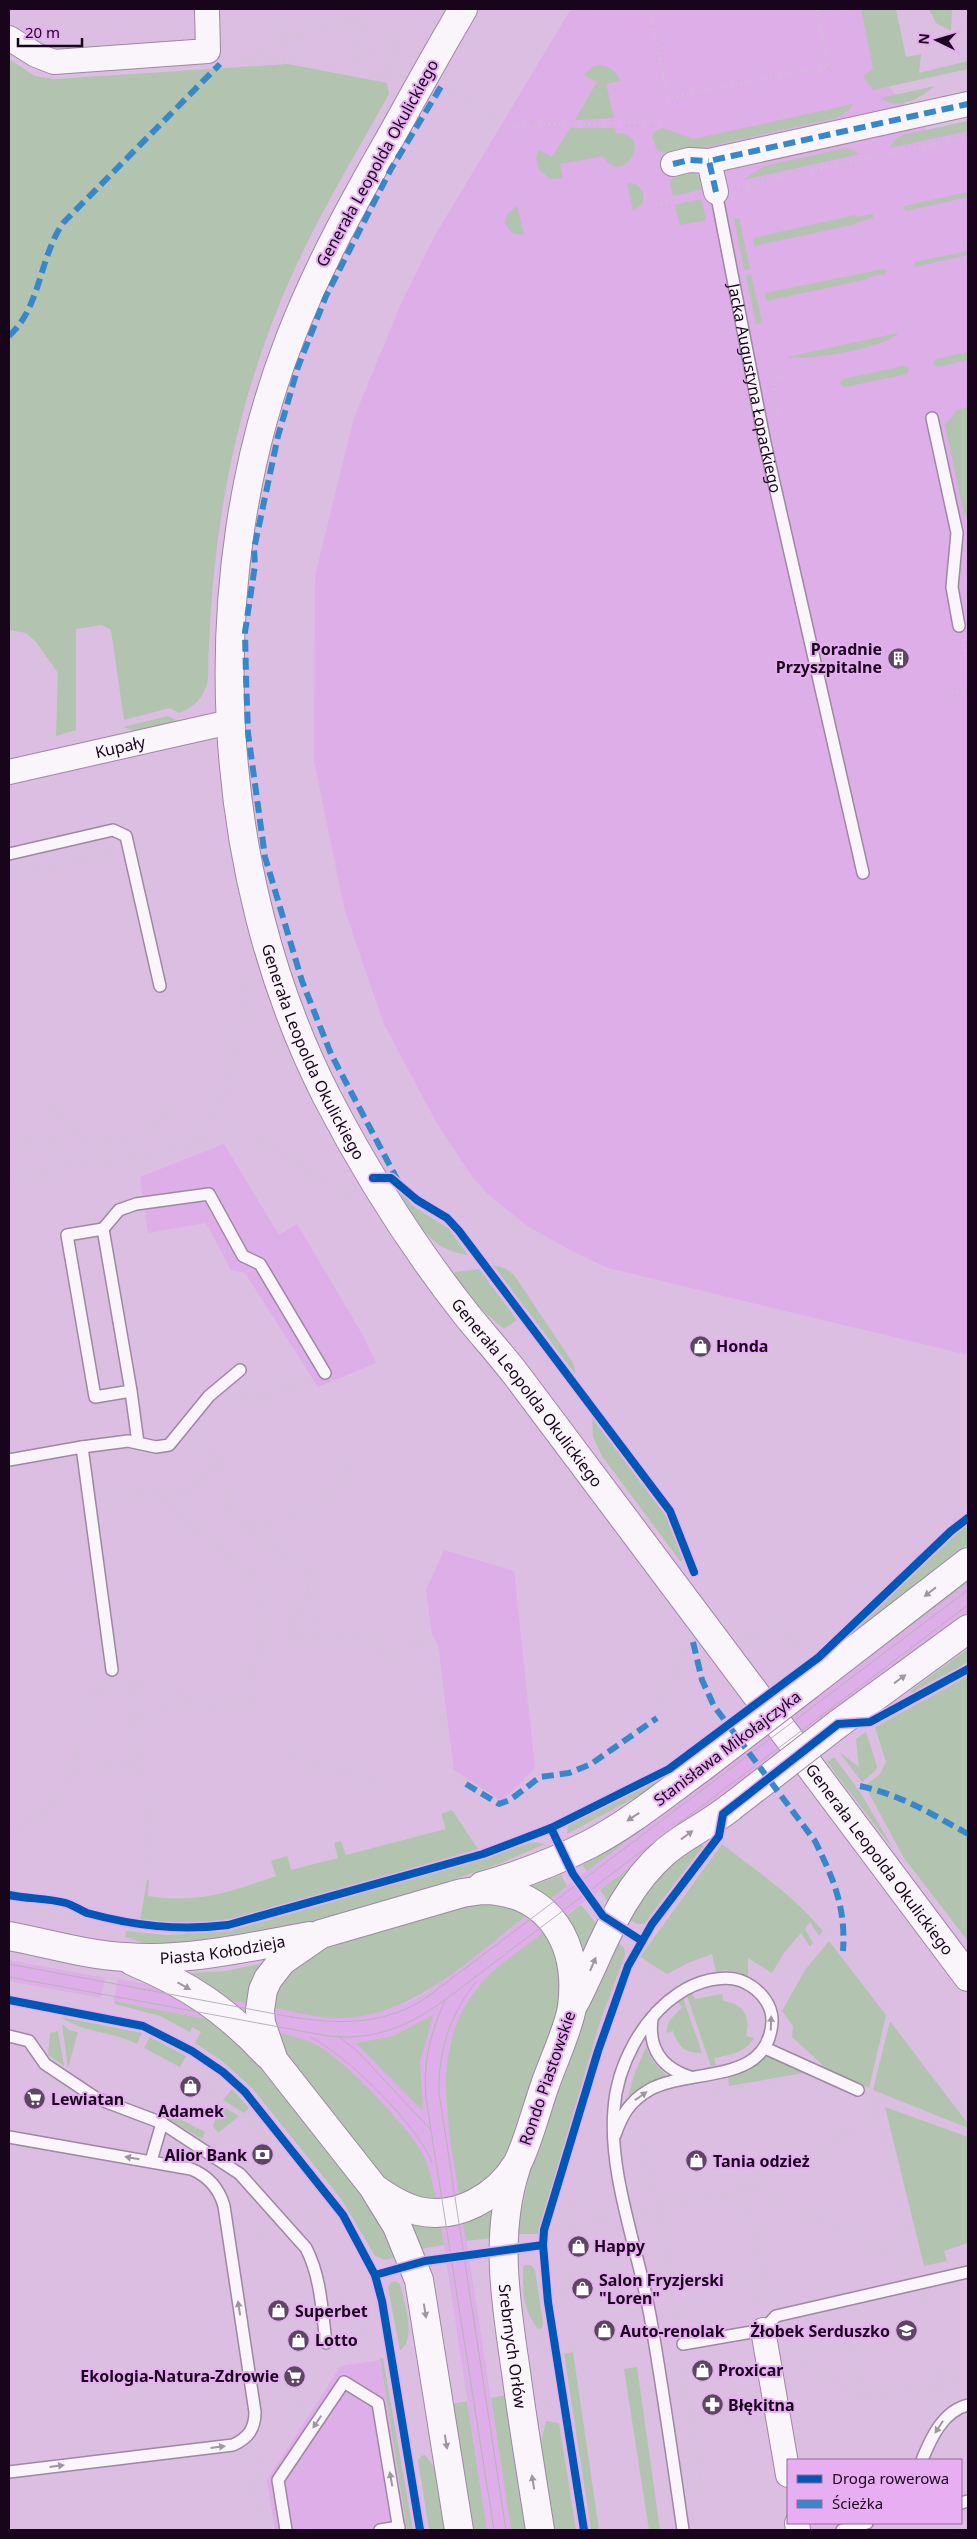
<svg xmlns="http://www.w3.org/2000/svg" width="977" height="2539" font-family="'Noto Sans',sans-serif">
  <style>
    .built { fill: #ddaee7; fill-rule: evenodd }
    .green { fill: #b2c3b0 }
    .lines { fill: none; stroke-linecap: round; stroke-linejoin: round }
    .service-casing { stroke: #9e87a3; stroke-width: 14 }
    .minor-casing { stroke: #9e87a3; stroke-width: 26 }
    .tertiary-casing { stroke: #9e87a3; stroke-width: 30 }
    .secondary-casing { stroke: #9e87a3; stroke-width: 30 }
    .path { stroke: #cec5d0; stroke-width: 3; stroke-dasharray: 1 4; stroke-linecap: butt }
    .service { stroke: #faf5fb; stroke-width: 11 }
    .minor { stroke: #faf5fb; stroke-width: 24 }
    .tertiary { stroke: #faf5fb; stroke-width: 28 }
    .secondary { stroke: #faf5fb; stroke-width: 28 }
    .tram { stroke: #b9b1bb; stroke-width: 1 }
    .tertiary-bridge-casing { stroke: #9e87a3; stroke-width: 30; stroke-linecap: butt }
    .tertiary-bridge { stroke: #faf5fb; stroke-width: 28 }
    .quiet { stroke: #3788ca; stroke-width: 6; stroke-dasharray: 12 6; stroke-linecap: butt }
    .cycleway-casing { stroke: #e7aff2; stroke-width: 11 }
    .cycleway { stroke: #0057b8; stroke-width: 8 }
    .oneway { fill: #a095a2 }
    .labels { text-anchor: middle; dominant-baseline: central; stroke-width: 4; stroke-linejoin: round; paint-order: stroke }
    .street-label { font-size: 16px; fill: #18051c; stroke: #e7aff2 }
    .poi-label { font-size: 16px; font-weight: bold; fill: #18051c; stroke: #e7aff2; text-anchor: start }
  </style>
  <rect width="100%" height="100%" fill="#dcbee3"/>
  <g class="built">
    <path d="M571,9H861L873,69L927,130L968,121V1355L608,1268L574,1252L527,1226L487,1193L471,1175L436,1122L383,1022L344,907L314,760L315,576L354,418L400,306L434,237Z"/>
    <path d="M224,1144L279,1235L297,1224L361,1332L376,1363L318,1387L245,1273L231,1270L206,1223L148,1233L140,1177Z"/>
    <path d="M444,1550L514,1571L535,1768L502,1801L454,1770L438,1645L432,1634L426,1590Z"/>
    <path d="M968,1583V1612L544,1932L477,1988L466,2006L449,2044L446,2108L511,2530H487L441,2226L429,2170L414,2141L349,2071L322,2048L276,2032L114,2001L118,1979L327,2017L370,2015L411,2001L424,1994ZM432,2016L420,2062L423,2110L356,2043L393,2036Z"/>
    <path d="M9,1960L105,1978L101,1998L9,1981Z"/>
    <path d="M380,2360L406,2530H275L267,2480L341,2366Z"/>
  </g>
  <g class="green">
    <path d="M861,9H896L906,57L921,54L919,73L968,61V69L873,90L863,76L873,69Z"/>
    <path d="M929,9H952L951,31L936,23Z"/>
    <path d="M9,59L35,76L55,79L288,64L387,83L389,94C356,154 320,212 292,275C234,403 210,539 208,680C205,696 194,708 179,713L170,708L124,720L111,630L102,625L76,629V730L56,736L58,673L36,642L26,633L9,630Z"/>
    <path d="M600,65C610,66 617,71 620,81L606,84L614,118L575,120L597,82L584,75L592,67Z"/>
    <path d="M935,86C919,99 900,111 880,98Z"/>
    <path d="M853,104L849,110L836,118L673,154L658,151L652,138L654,132L663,128L693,139Z"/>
    <path d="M968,121V131L889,148L895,140L903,135Z"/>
    <path d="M570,128H615L616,133C656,134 623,189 603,156L560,164L563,178L551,179L539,170L536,157L539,150L552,157Z"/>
    <path d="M847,148L860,154L743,180L764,166Z"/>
    <path d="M688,169L702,179L704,189L673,196L670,184L675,171Z"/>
    <path d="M627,183L636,184L643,192V203L633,211Z"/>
    <path d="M968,192V197L905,211L904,206Z"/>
    <path d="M701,199L706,220L680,225L675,205Z"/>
    <path d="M517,206L524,235L512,233L505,223L508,213Z"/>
    <path d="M873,214V218L857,222L856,224L754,246L753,238L855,215L856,217Z"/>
    <path d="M739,218L750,269L744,270L734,219Z"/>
    <path d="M968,251V255L915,267L914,262Z"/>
    <path d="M884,269L887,271L885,274L868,277V279L766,301L765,293Z"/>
    <path d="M751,274L762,323L756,324L746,276Z"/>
    <path d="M898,333C888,347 804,362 787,357Z"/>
    <path d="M968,352V360L938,367L933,364L936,359Z"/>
    <path d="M903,366L909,368L907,374L845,387L840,384L843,379Z"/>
    <path d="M968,407V517L964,514L945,425L957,410Z"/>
    <path d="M168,716L178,721L137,732L123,727Z"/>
    <path d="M393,1182L413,1206L448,1228L468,1255C427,1251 413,1214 393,1182Z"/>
    <path d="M493,1265L505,1268L514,1275L573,1363L576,1375Z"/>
    <path d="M479,1269L517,1320L504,1329L475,1304L454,1276L455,1272Z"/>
    <path d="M592,1418L665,1515L683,1560L680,1561L602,1456L593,1437Z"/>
    <path d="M965,1526L968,1532V1544L857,1631L856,1629Z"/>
    <path d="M968,1576V1583L850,1672L849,1671Z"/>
    <path d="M968,1649V1662L911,1693L910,1691Z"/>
    <path d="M968,1676V1941L904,1858L865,1786L880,1774L886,1762L875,1727Z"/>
    <path d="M866,1732L877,1766L876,1770L862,1782L839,1752L859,1767L856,1739Z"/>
    <path d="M834,1757L860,1792L894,1850L827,1762Z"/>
    <path d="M706,1779L708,1780L587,1871L582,1865L636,1832Z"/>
    <path d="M655,1782L657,1784L651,1789L567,1834L568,1825Z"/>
    <path d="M721,1798L612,1908L600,1890Z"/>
    <path d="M452,1810L478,1849L244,1917L192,1924L140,1921L147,1880H149L148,1896C197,1904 230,1892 276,1876L271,1861L287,1856L291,1870L338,1858L334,1843L341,1841L346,1855L446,1829L441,1814Z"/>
    <path d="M533,1842L545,1844L499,1864L429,1888L256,1939L153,1946L125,1937L126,1931L167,1935L230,1931L461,1865Z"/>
    <path d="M722,1844C757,1871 795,1897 823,1931L819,1936L810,1922L805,1929L813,1943L810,1947L801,1933L784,1953L772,1973L748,1958V1976L726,1970L716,1972L712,1954L688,1963L667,1974L640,1957Z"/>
    <path d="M704,1845L644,1924H637L625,1917L637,1899L687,1846Z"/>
    <path d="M561,1875L567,1886L550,1899L529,1887Z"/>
    <path d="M481,1903L507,1906L526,1916C472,1957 413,2017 342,2018C319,2018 296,2012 274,2008L276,1992L286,1976L318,1949L458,1907Z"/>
    <path d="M581,1905L600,1928L584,1970L580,1939L566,1916Z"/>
    <path d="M544,1932C562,1961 565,1978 557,2012L506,2156L487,2180L468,2192L459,2195C449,2125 428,2050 477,1989C494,1966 522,1950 544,1932Z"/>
    <path d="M614,1938L624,1948L625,1955L599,2025L538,2234H517L530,2169L587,2006Z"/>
    <path d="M829,1941L886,2015L869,2088L827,2069L792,2037L793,2026L782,2011L805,1970Z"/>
    <path d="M260,1964L252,1978L247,2003L227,2000L190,1973L225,1971Z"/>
    <path d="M692,1993L695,1999L722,1994L723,2001C743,2003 751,2016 746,2036L754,2038C745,2053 730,2055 714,2058L716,2065L711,2066L687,1996Z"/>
    <path d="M683,1998L702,2053C685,2053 678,2047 673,2031L666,2033L669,2021L682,2007L678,2002Z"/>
    <path d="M114,2001L216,2021L258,2064L357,2188L378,2220L396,2257L386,2260L375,2256L342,2200L252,2088L222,2061L195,2043L201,2032L192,2027L190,2032L160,2016L115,2004Z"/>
    <path d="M433,2015L420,2062L423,2111L356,2043L393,2036Z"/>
    <path d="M61,2017L142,2033L137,2044C112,2031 83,2033 61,2017Z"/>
    <path d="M890,2021L968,2124V2128L873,2090Z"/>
    <path d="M62,2024L69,2030L78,2032L68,2068Z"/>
    <path d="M58,2031L64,2066L48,2055L50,2033Z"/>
    <path d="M276,2032C292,2036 309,2040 323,2049C350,2067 404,2123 421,2151C429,2165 432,2182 436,2198L418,2197L404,2192L377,2172L290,2063Z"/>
    <path d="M150,2037L186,2056L180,2067L144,2048Z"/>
    <path d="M646,2047L653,2062L667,2076L644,2085L628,2097L634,2075Z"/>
    <path d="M767,2056L809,2072L729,2086L728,2076L750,2070Z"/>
    <path d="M232,2089L249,2108L244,2113L223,2100Z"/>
    <path d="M220,2105L239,2116L218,2133L213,2126Z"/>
    <path d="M885,2107L968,2137V2243L944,2251L947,2261L924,2266Z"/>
    <path d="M168,2113L205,2132L202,2139L166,2118Z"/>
    <path d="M493,2209L491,2238L466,2241L463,2223Z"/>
    <path d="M408,2222L441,2226L444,2245L420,2249Z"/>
    <path d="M525,2265H531L535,2270L543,2323L542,2328L538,2329C522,2309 523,2291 523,2267Z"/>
    <path d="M395,2281L400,2284C404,2301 417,2340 400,2350L388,2288L390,2283Z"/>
    <path d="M573,2352L599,2530H591L564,2354Z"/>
    <path d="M380,2358H383L413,2530H407Z"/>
    <path d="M637,2367L660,2530H649L624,2369Z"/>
    <path d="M507,2395L528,2530H511L491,2398Z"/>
    <path d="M467,2401L487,2530H471L452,2404Z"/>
    <path d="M546,2421L559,2423L576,2530H554L541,2442Z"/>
    <path d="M425,2455L435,2468L446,2530H429L418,2460L421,2456Z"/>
  </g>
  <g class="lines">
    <defs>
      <g id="service">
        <path id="s1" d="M716,192L765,443L863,873"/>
        <path d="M932,418L957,533L952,587L959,626"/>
        <path d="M9,854L113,830L126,836L160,986"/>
        <path d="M103,1229L119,1210L136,1204L209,1194L243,1256L260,1264L325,1373"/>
        <path d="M131,1391L95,1397L67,1235L103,1229L131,1391L138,1443"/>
        <path d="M82,1447L128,1441L156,1447L169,1445L209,1396L240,1370"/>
        <path d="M9,1460L82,1447L112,1670"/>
        <path d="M652,2019C648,2049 662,2068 690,2077"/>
        <path d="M9,2036L29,2041L45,2064L96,2098L162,2123L151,2161"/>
        <path d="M765,2048L858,2090"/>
        <path d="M162,2123L240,2174L306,2248C321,2277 322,2311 326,2343"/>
        <path d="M615,2135C622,2115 629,2102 649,2090C690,2067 768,2086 772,2022C773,2005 760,1990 746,1983C725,1972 695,1982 678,1994C642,2018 617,2066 614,2109C608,2176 640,2254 651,2321C663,2390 673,2461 683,2530"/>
        <path d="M9,2137L191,2169C208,2176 219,2188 224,2206L255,2412C255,2429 248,2438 233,2445L9,2472"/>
        <path d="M683,2344L763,2330L776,2316L968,2272"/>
        <path d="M922,2460C931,2438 943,2411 968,2405"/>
        <path d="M961,2503L968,2501"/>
        <path d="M286,2530L278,2480L344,2382L378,2403L399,2530"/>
        <path d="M380,2530L399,2527"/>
        <path d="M842,2530L867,2523"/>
      </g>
      <g id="minor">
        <path d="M9,38L36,55L54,62L208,51L207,9"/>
        <path d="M673,164L689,160L709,161"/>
        <path d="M716,192L709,161L968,104"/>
        <path id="s2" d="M9,772L230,722"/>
        <path d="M763,2330L788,2475"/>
        <path d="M797,2523L798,2530"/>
      </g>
      <g id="tertiary">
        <path d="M809,1685L968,1562"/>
        <path d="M838,1724L968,1629"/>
        <path d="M482,1886C520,1875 555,1862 590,1844C630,1823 665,1794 701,1768"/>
        <path d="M483,1890C550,1891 580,1944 572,2007C569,2028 552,2064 545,2085C537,2107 527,2146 517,2164C497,2197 457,2220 418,2211C402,2207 388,2198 374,2188L274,2061L261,2023L260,2010L263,1990L268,1979L282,1961L321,1934L462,1893Z"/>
        <path id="s3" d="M9,1936C46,1943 87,1955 125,1957C187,1962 249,1947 310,1936"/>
        <path d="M132,1961C189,1985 226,2010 268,2055"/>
        <path d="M575,2002C602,1950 618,1893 665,1852C685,1835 710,1824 731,1807"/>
        <path id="s4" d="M516,2168C494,2235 506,2304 516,2372C523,2425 532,2478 540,2530"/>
        <path d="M376,2192L397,2226L419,2280L459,2530"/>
      </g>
      <g id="secondary">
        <path id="s5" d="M463,9C439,50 416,91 393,133C354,201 317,268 289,341C198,577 212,873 328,1099C367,1174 414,1248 466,1314C483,1335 502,1356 518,1377L968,1977"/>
      </g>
    </defs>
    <use href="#service" class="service-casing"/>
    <use href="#minor" class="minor-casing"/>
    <use href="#tertiary" class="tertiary-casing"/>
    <use href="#secondary" class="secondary-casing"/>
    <g class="path">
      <path d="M276,9L288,35L284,61"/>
      <path d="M650,9L668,98L828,66L817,9"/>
      <path d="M244,62L284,61L306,63L384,78"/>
      <path d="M225,64L244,62L280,38L356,19L362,25L352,52L353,59H360L388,41L394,42L396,49L384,78L395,83"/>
      <path d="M445,88L514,128L547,124L662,122"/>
      <path d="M738,187L968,137"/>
      <path d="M656,204L695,196"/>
      <path d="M779,420L773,378L784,376"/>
      <path d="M9,632L24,635L34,642L56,673L54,740"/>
      <path d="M962,640L968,669"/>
      <path d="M947,693L968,689"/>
      <path d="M9,877L113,852"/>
      <path d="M48,1101C53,1109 58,1119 65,1126C85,1147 125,1145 148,1129C157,1123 165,1114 174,1106"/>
      <path d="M53,1138L57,1168"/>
      <path d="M197,1141L229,1135L255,1136L359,1204"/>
      <path d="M9,1152L20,1141L52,1135"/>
      <path d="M9,1184L32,1172L103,1163L192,1147L215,1111L230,1082L249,966"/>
      <path d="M227,1403L311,1383L309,1381"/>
      <path d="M193,1439L220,1459L228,1512L307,1571L309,1588L288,1635L318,1641L370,1634L381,1651L433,1643L448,1765L466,1784"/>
      <path d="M161,1496L193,1529L256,1576L264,1640L251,1669L247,1690L248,1703"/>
      <path d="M103,1499L144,1492L161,1496L192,1489L220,1459"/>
      <path d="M245,1524C303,1521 321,1503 357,1459"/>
      <path d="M309,1588L318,1641"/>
      <path d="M744,1637L774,1630L780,1631L812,1653"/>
      <path d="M128,1674L151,1837L136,1925"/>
      <path d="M134,1721L163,1708L190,1701"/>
      <path d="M284,1754L390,1784"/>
      <path d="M667,1764L654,1728L664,1697L688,1641"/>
      <path d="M76,1770L140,1761"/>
      <path d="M860,1786L881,1767V1761L871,1730"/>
      <path d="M448,1799L483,1854"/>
      <path d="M9,1835L51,1805L76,1770L81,1701L87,1693L162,1679C172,1685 180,1697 190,1701C207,1709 240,1703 258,1702"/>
      <path d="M724,1840L814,1913L968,2118"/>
      <path d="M13,1896C32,1912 60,1918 84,1912"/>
      <path d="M824,1940L829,1933"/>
      <path d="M632,1958L669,1982"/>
      <path d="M688,2006L707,2059"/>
      <path d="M58,2009L64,2058"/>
      <path d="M18,2012L20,2002"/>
      <path d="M60,2020L71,2027L121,2039L203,2082L219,2100L245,2117L264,2139"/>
      <path d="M140,2048L149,2029"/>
      <path d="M182,2071L192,2051"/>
      <path d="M203,2082L213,2064"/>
      <path d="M872,2082L889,2013"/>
      <path d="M730,2088L791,2078"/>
      <path d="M715,2091L718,2097"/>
      <path d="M872,2096L875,2098L916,2265"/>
      <path d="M875,2098L968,2132"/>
      <path d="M245,2117L257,2107"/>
      <path d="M208,2135L221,2092L233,2081"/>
      <path d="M629,2138L643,2148L660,2208L676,2331"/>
      <path d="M257,2144L276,2129"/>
      <path d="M732,2156L772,2301"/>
      <path d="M752,2189L755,2184L879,2115"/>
      <path d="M642,2212L752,2189L916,2265"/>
      <path d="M301,2217L343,2215"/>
      <path d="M553,2230L611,2218"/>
      <path d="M246,2240L275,2236"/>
      <path d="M543,2245L600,2166"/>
      <path d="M544,2266L553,2271L556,2281L555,2292"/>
      <path d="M570,2270L568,2271L574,2290"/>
      <path d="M749,2278L758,2309"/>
      <path d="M556,2281L569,2279"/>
      <path d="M547,2294L568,2290"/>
      <path d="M924,2298L929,2319"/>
      <path d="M559,2307L558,2302L573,2299"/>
      <path d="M339,2322L371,2317"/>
      <path d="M359,2336L382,2301"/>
      <path d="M537,2340L554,2337"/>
      <path d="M555,2348L639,2337"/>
      <path d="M789,2355L865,2397L848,2315"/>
      <path d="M390,2356L404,2354"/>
      <path d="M680,2359L703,2494"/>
      <path d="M337,2368L359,2336L386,2332"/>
      <path d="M938,2369L946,2398"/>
      <path d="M295,2380L298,2399L305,2412"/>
      <path d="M267,2386L295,2382"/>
      <path d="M865,2397L942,2384L968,2374"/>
      <path d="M546,2403H564"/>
      <path d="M249,2452L265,2467"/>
      <path d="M408,2456L420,2441"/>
      <path d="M954,2523L955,2530"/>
      <path d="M262,2530L252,2485L263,2470"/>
    </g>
    <use href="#service" class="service"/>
    <use href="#minor" class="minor"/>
    <use href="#tertiary" class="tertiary"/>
    <use href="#secondary" class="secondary"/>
    <g class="tram">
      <path d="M9,1964L297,2018"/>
      <path d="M9,1977L328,2036C374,2041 410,2026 446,1999L968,1605"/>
      <path d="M476,1982C450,2014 438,2051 439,2093L506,2530"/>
      <path d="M445,2001C430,2033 423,2063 426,2098L494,2530"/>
      <path d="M291,2017C338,2024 380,2026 423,2000L968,1590"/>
      <path d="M338,2036L357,2051L431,2130"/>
      <path d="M310,2037C345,2053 418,2126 432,2162"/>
    </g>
    <defs>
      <g id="tertiary-bridge">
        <path d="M701,1768L809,1685"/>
        <path d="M731,1807L838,1724"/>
      </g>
    </defs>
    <use href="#tertiary-bridge" class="tertiary-bridge-casing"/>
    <use href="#tertiary-bridge" class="tertiary-bridge"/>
    <g class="quiet">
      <path d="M673,164L689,160L709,161"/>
      <path d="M716,192L709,161L968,104"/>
      <path d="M9,336C41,307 39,258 63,223L220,64"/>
      <path d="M398,1181L331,1054L302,981L265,857L248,733L246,677L245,632L255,565L254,549L278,436L298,367L326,296L391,169L442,85"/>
      <path d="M693,1642L702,1680L714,1706L815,1841C834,1880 846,1908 843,1951"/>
      <path d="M466,1784L499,1804L510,1800L540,1777L569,1773L591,1764L657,1718"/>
      <path d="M860,1786C901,1795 932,1814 968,1834"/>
    </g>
    <defs>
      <g id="cycleway">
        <path d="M373,1178H391L417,1200L447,1218L459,1231L670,1511L694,1572"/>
        <path d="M551,1828L573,1874L603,1916L642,1941"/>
        <path d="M9,1895C28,1899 47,1898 66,1903C73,1905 80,1910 87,1913C135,1926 179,1931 228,1925L483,1854L551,1828L669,1769L819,1657L951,1531L968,1518"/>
        <path d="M9,2000L143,2026L192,2051L223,2072L245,2092L343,2215L375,2275L382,2301L420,2530"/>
        <path d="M375,2275L425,2261L543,2245"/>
        <path d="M584,2530L548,2302L543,2245L544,2230L598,2051L628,1966L652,1924L719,1836L723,1814L838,1724L870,1722L968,1669"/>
      </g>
    </defs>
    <use href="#cycleway" class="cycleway-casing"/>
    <use href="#cycleway" class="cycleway"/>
  </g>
  <defs><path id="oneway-solid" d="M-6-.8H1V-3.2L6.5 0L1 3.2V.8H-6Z" transform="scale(1.25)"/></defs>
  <g class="oneway">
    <use href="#oneway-solid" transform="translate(930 1592) rotate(142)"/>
    <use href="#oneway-solid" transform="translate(900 1679) rotate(-36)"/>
    <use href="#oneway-solid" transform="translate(633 1817) rotate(147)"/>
    <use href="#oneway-solid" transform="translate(687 1835) rotate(-36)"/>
    <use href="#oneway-solid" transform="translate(593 1964) rotate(-67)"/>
    <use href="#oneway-solid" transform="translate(184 1986) rotate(29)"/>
    <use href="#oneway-solid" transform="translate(771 2023) rotate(-88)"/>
    <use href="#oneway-solid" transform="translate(641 2096) rotate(-35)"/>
    <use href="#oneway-solid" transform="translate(132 2158) rotate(-170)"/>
    <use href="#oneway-solid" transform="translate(239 2308) rotate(-99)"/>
    <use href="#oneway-solid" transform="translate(425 2311) rotate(81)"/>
    <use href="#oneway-solid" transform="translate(317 2422) rotate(124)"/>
    <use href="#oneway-solid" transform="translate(939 2427) rotate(123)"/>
    <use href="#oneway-solid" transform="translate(446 2442) rotate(81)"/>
    <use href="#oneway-solid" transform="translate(218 2447) rotate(-7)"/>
    <use href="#oneway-solid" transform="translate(57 2466) rotate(-7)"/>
    <use href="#oneway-solid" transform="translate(391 2479) rotate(-100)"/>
    <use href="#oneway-solid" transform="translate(533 2482) rotate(-99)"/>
  </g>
  <defs>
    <symbol id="building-disc" viewBox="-11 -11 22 22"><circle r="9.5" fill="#5d4662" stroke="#e7aff2"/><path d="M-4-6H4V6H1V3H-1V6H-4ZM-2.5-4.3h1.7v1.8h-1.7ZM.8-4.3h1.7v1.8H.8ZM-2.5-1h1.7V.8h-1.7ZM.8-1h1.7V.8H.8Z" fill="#fff"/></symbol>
    <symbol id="shop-disc" viewBox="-11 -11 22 22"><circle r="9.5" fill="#5d4662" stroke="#e7aff2"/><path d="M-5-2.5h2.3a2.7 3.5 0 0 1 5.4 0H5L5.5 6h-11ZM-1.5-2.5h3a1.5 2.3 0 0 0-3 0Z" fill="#fff"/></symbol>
    <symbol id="supermarket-disc" viewBox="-11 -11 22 22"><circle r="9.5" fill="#5d4662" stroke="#e7aff2"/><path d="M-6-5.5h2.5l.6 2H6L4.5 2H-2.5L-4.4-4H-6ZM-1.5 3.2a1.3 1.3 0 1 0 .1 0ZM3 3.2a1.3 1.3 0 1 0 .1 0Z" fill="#fff"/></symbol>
    <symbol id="bank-disc" viewBox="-11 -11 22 22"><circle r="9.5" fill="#5d4662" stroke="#e7aff2"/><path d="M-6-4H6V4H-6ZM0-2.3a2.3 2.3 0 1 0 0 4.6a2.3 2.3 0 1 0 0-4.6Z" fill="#fff"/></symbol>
    <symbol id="school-disc" viewBox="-11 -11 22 22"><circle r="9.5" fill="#5d4662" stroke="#e7aff2"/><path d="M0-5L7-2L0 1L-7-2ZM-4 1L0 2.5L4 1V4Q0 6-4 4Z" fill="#fff"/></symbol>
    <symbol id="pharmacy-disc" viewBox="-11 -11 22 22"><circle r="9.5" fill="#5d4662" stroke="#e7aff2"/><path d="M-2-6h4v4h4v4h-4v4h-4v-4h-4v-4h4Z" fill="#fff"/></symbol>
  </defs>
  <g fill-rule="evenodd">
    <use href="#building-disc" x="886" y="646" width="25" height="25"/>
    <use href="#shop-disc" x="688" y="1334" width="25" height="25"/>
    <use href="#shop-disc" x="178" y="2074" width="25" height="25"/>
    <use href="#supermarket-disc" x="22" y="2086" width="25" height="25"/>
    <use href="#bank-disc" x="250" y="2142" width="25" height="25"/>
    <use href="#shop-disc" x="684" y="2148" width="25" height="25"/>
    <use href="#shop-disc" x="566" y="2234" width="25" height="25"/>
    <use href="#shop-disc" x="570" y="2276" width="25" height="25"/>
    <use href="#shop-disc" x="266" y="2298" width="25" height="25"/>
    <use href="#shop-disc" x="592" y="2318" width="25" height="25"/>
    <use href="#school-disc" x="894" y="2318" width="25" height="25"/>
    <use href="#shop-disc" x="286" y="2328" width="25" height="25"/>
    <use href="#shop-disc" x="690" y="2358" width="25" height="25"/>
    <use href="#supermarket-disc" x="282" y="2364" width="25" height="25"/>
    <use href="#pharmacy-disc" x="700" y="2392" width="25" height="25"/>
  </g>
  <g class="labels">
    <g class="street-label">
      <text transform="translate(377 163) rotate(-61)">Generała Leopolda Okulickiego</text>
      <text stroke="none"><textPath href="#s1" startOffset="200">Jacka Augustyna Łopackiego</textPath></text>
      <text stroke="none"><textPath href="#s2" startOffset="114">Kupały</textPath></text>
      <text stroke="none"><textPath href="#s5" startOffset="1106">Generała Leopolda Okulickiego</textPath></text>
      <text stroke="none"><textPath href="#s5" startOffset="1511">Generała Leopolda Okulickiego</textPath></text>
      <text transform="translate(727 1748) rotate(-37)">Stanisława Mikołajczyka</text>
      <text stroke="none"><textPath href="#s5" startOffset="2096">Generała Leopolda Okulickiego</textPath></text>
      <text stroke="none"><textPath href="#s3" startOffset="216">Piasta Kołodzieja</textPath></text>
      <text transform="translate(547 2078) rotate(-71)">Rondo Piastowskie</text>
      <text stroke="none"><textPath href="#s4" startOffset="180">Srebrnych Orłów</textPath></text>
    </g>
    <g class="poi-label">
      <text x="882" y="649" text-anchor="end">Poradnie<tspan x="882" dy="18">Przyszpitalne</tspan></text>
      <text x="716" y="1346">Honda</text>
      <text x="51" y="2099">Lewiatan</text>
      <text x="191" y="2111" text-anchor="middle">Adamek</text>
      <text x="247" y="2155" text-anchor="end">Alior Bank</text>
      <text x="713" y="2161">Tania odzież</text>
      <text x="594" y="2246">Happy</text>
      <text x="599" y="2280">Salon Fryzjerski<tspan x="599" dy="18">"Loren"</tspan></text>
      <text x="295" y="2311">Superbet</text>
      <text x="620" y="2331">Auto-renolak</text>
      <text x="890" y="2331" text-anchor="end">Żłobek Serduszko</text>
      <text x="315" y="2340">Lotto</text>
      <text x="718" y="2370">Proxicar</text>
      <text x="279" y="2376" text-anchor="end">Ekologia-Natura-Zdrowie</text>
      <text x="728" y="2405">Błękitna</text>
    </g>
  </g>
  <rect width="977" height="2539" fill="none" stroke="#18051c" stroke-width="20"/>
  <rect x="787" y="2459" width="175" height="65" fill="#e7aff2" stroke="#946b9c"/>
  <rect x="797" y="2475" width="25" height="8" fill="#0057b8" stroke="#946b9c"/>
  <text x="832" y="2484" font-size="15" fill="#18051c">Droga rowerowa</text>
  <rect x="797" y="2500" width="25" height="8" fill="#3788ca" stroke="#946b9c"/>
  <text x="832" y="2509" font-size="15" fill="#18051c">Ścieżka</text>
  <g transform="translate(937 40) rotate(275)" stroke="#e7aff2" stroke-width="4" paint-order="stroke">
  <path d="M0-4L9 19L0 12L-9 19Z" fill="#18051c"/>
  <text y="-8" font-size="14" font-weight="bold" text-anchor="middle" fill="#18051c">N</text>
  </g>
  <path d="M18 38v8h64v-8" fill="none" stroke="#18051c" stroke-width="2.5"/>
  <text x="25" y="38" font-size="15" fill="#18051c" stroke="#e7aff2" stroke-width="4" paint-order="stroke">20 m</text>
</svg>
